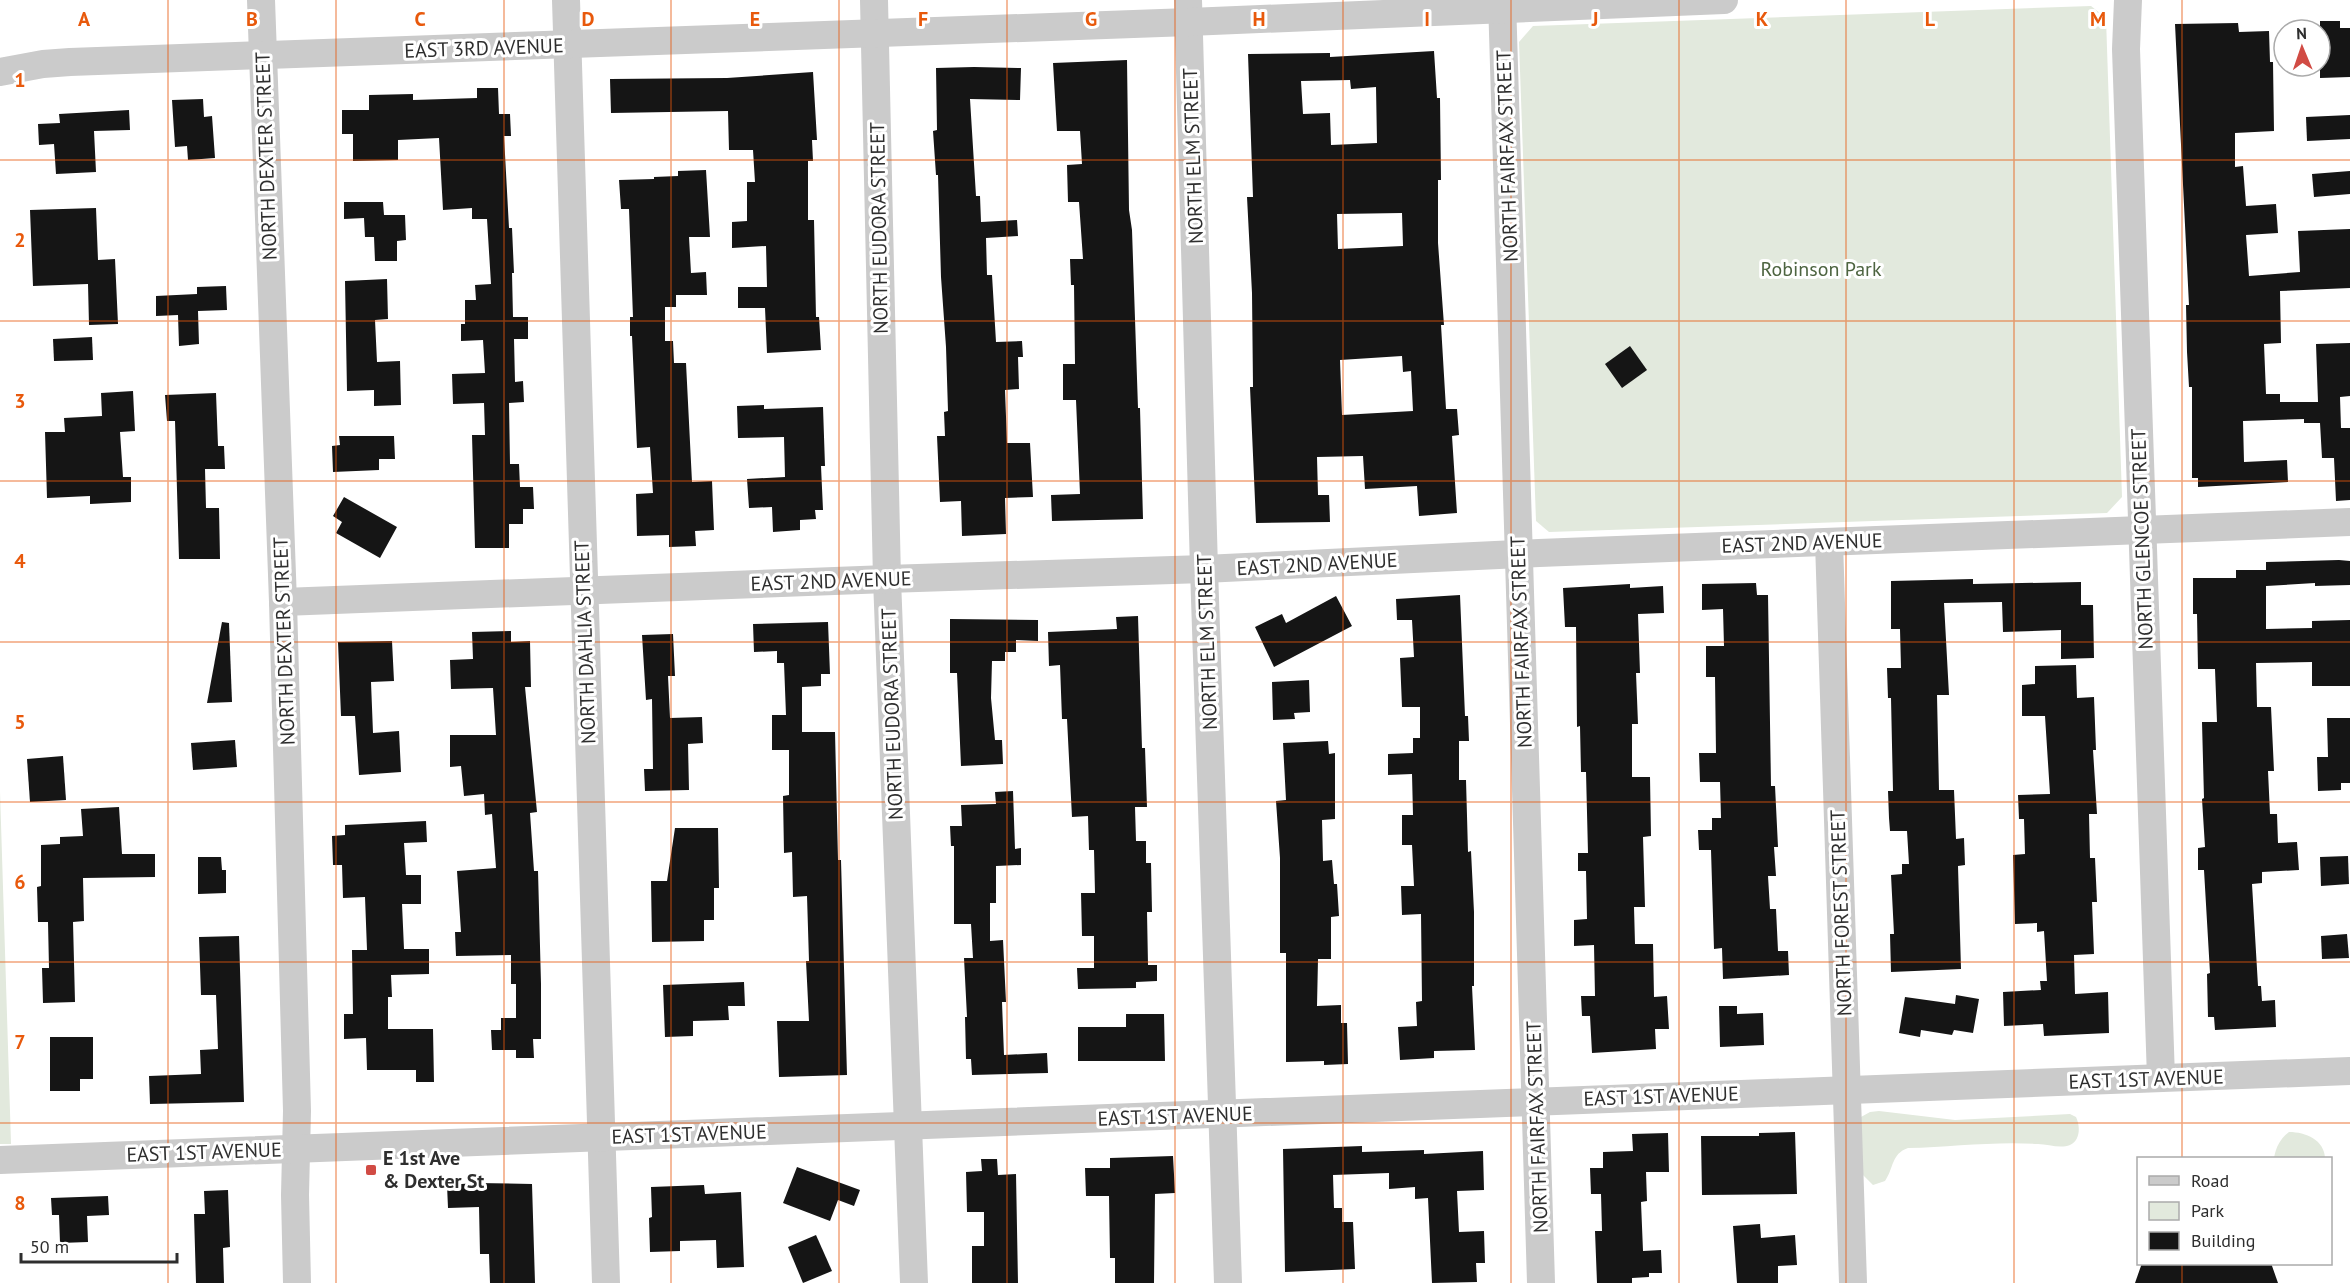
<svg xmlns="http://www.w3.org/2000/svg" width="2350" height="1283" font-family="'PT Sans',sans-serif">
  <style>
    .green { fill: #e2e9dd }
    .building { fill: #151515; fill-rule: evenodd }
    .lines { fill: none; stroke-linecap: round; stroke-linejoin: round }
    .minor { stroke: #cbcbcb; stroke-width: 28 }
    .grid { fill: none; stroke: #e8590c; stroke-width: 1.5; stroke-opacity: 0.55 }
    .poi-dot { fill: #d14b44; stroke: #fff; stroke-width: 2 }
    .labels { text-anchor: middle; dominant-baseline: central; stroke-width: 6; stroke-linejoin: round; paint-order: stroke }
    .street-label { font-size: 20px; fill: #2e2e2e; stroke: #fff }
    .park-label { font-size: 20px; fill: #4d6440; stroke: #fff }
    .poi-label { font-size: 20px; font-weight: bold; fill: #2e2e2e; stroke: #fff; text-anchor: start }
    .grid-label { font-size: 20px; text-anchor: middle; font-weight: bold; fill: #e8590c; stroke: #fff; stroke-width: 6; stroke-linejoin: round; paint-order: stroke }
  </style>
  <rect width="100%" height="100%" fill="#fff"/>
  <g class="green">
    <path d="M2091,6L2106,18L2122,497L2107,513L1549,532L1536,521L1519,42L1533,26Z"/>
    <path d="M0,792L11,1144H0Z"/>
    <path d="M1879,1111L1955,1120L2070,1114L2076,1117C2080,1125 2081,1140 2070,1145C2060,1149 2048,1144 2038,1144C1995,1141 1951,1147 1908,1148C1891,1154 1894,1168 1885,1181L1873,1185L1861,1173V1117L1870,1112Z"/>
    <path d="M2289,1132C2306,1132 2324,1140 2325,1158H2274C2276,1147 2280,1139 2289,1132Z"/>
  </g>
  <g class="building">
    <path d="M2320,21H2340V28H2350V77L2320,78Z"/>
    <path d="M2238,23L2239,32L2269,31L2270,62H2273L2274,131L2235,133V167L2243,166L2246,206L2276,204L2278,233L2246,235L2249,276L2300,272L2298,231L2350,229V288L2280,291L2281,343L2264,344L2266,394H2280V402H2318L2316,344L2350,343V396L2340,397L2341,428H2350V500L2336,501L2334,458H2322L2320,423H2304V419L2243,421L2244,462L2287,460L2288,482L2198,487V478H2192V387H2189L2187,352L2186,305H2189L2175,24Z"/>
    <path d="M1434,51L1437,98H1440L1441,180H1438V243L1444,325H1441L1446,409H1457L1459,435L1452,436L1457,513L1419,516L1417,486L1365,489L1363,456L1317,457L1318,495H1329L1330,522L1256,523L1250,387H1253L1252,293L1247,197H1253L1248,54L1330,53V57ZM1350,80L1351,89L1376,87L1377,143L1331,145L1330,113L1303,114L1301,81ZM1402,213L1403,246L1338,249L1337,214ZM1402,356L1403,372L1411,371L1413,411L1342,415L1340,360Z"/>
    <path d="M1127,60L1129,210L1132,230L1138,408H1140L1143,519L1052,521L1051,495L1080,494L1076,400H1063V364H1075L1074,285H1071L1070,259H1083L1079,202H1068L1067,165L1082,164L1080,131H1057L1053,63Z"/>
    <path d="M974,67L1021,68L1020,100L970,99L976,196H980L981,222L1017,220L1018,236L986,238L987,275H992L996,342L1022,341L1023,357H1018L1019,389L1005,390L1007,443H1030L1033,497L1005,498L1006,534L962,536L961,501L940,502L937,436H945L944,412L948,411L946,347L941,277L938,175H936L933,131L937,130L936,68Z"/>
    <path d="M813,72L817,140H812L813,161H808V220H814L816,317H819L821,350L767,353L765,308H738V287H767L766,246L732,248V222L747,221V182H755L753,150H729L728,111L611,113L610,79L727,78Z"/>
    <path d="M477,88H498L499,114H510L511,136H504L509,228H512L514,273H512L513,317H528V339H514L515,382L523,381L524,402L509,403L510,464H519L520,487H533L534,509H523V524H509V548H475L472,435H485L484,403L453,404L452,374L485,373L483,340L461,341V324H465V300H476L475,285L491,284L487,219H472V208L443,210L439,138L398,140V160L353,161V134H342V110H369V95L413,94V100L477,98Z"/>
    <path d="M203,99L204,117L212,116L215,158L188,160L187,146L175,147L172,100Z"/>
    <path d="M129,110L130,130L94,131L96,172L56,174L54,144L39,145L38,124L60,123L59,114Z"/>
    <path d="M2350,115V139L2307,141L2306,117Z"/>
    <path d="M706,170L710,237H689L691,273L706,272L707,295H676V307H665V341H673L674,363H686L692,482L712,481L714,530L695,531L696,546L669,547V535L637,536L636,494L653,493L650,447L637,448L632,336H630V317H633L629,209H621L619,180L654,179V177L678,176V171Z"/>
    <path d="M2350,171V194L2314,197L2312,174Z"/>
    <path d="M344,202H383L384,215H405L406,240L397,241V261H375L374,237H365L364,218L344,219Z"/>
    <path d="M96,208L98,260L115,259L118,324L89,325L88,284L33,286L30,210Z"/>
    <path d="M387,279L388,319L375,320L377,362L400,361L401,405L374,406V390L347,391L345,281Z"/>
    <path d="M226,286L227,310L198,311L199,344L179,346L178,315L156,316V296L197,294V287Z"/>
    <path d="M92,337L93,360L54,361L53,339Z"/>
    <path d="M1630,346L1647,370L1622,388L1605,364Z"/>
    <path d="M133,391L135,431L120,432L123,477H131V502L90,504V496L47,498L45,432H65L64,418L102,416L101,393Z"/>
    <path d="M216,393L218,446H224L225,469H205L206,508H219L220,559H179L175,421H167L165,395Z"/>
    <path d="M764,405V409L823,407L825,466H821L823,510H815L816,519L800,520V530L773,532L772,507L749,508L747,479L785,477L784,437L738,438L737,406Z"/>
    <path d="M339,436H394L395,459H379V470L333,472L332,446L340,445Z"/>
    <path d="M344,497L397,527L380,558L336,533L342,522L333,516Z"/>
    <path d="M2339,560L2350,561V585L2315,586V583L2266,586V629L2312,628V621L2350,620V686H2312V662L2256,663L2257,707H2271L2274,771H2268L2270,814H2277L2278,843L2297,842L2299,870L2262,872V883L2252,884L2258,986H2261L2262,1001L2275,1000L2276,1027L2215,1030L2214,1017H2208L2207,974L2210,973L2204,870H2198V848L2205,847L2202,799L2204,798L2202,722H2217L2215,669H2198L2197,614H2193V578H2236V570H2266V562Z"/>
    <path d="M1973,579V584L2081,582V605H2093L2094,658L2061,659V630L2003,632L2002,602L1944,603L1949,695H1937L1939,790H1954L1956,839L1964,838L1965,865L1958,866L1961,969L1891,972L1890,934H1894L1891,875L1902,874V864H1909L1907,831H1890L1889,818L1888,791H1893L1891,698H1888L1887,668H1901L1900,629H1891V581Z"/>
    <path d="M1756,583L1757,595H1768L1771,786H1775L1778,847H1774L1776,876H1768L1770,909H1776L1778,951H1788L1789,975L1723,979L1722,948L1714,949L1711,850H1699L1698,830H1712V818H1721L1720,782H1700L1699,753H1716L1715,677H1706V646H1724L1723,609L1702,610V584Z"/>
    <path d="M1630,584V588L1663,586L1664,613L1638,614L1640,673H1636L1638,724H1632V777H1650L1651,836L1643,837L1645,907H1634L1635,944H1653L1654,997L1667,996L1669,1029H1655L1656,1049L1592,1053L1590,1016H1582L1581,996H1595L1594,945L1574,946V920L1587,919L1586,871H1578V853H1588L1586,772H1581L1580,726L1577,727L1576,627H1565L1563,588Z"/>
    <path d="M1460,595L1465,716H1468L1469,741H1459V780H1466L1468,852L1471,851L1474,912V986H1472L1475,1050L1434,1051V1058L1400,1060L1398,1027L1417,1026L1416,1002L1422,1001L1421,914L1402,915L1401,886H1414L1412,845H1402V815H1413L1412,774L1388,775V754L1413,753V738H1420V707H1402L1400,658L1414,657L1412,620H1397L1396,599Z"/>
    <path d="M1336,596L1352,626L1274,667L1255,627L1282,614L1286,623Z"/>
    <path d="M1138,616L1142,748H1145L1147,807H1135L1136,841H1146V863H1151L1152,912H1147L1148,965H1157V981L1136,982V988L1078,989L1077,968H1094V936H1082L1081,893H1095L1094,850H1089L1088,816L1072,817L1067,719H1062L1060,665L1049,666L1048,632L1117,629L1116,617Z"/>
    <path d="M950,619L1038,620V641L1016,640V652H1005V661H992L991,698L995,740H1002L1003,764L961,766L957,673H950Z"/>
    <path d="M222,622L229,623L232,702L207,703Z"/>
    <path d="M828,622L830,674H821V686L802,687V732H835L838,860H841L847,1075L779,1077L777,1021H809L806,961H809L807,896L793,897L792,852L784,853L783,796L789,795V750H772V715H786L784,663H777V651L754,652L753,624Z"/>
    <path d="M511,631V642L530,641L531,687H525L537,812L530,813L534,871H538L541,984V1039H533L534,1058H516V1050H492L491,1030H501V1018H516V984H511V955L456,956L455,932H461L457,871L496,868L492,814L485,815L484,794L464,796L461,766L450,767V735H496L493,688L451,689L450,660L473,659L472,632Z"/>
    <path d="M673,634L675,676H668L670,718L702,717L703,743L688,744L689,790L645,791L644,769H653L652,699L646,700L642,635Z"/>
    <path d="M392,641L394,681L371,682L373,733L399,731L401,772L359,775L355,716H341L338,642Z"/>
    <path d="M2076,665L2077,698L2094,697L2096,750H2093L2097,814H2089L2090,858H2095L2097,902H2092L2094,954L2074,955L2075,994L2108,992L2109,1033L2044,1036L2043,1024L2004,1026L2003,992L2041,990L2040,981H2047L2044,931L2037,932V923L2015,924L2013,855L2025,854L2024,819H2019L2018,795L2050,794L2045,716H2022V685L2035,684V666Z"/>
    <path d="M1309,680L1310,712L1294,713L1295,719L1273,720L1272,682Z"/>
    <path d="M2327,718H2350V783H2341V790L2318,791L2317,757H2328Z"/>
    <path d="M235,740L237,767L193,770L191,743Z"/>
    <path d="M1328,741L1329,754L1335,753V819L1322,820L1323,861L1332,860L1334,884H1337L1339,916L1331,917V959H1318L1317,1006L1341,1005V1023H1347L1348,1064L1324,1065V1061L1286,1062V953H1280V858L1276,801L1286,800L1283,743Z"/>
    <path d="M63,756L66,800L30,802L27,759Z"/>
    <path d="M1013,791L1015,849L1021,848V865L996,866V903H990V941L1003,940L1006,1002H1002L1004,1055L1047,1053L1048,1073L972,1075L971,1059H966L965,1017H967L964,958H973L971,924H954V846H951L950,826H962L961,805L996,804L995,792Z"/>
    <path d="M119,807L122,854H155V877L83,878L84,921L73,922L75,1002L43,1003L42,968H49L48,922H38L37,887L41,886V845L60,844V837L83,836L81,809Z"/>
    <path d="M426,821L427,842L404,843L406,875H421V904H402L404,949H429V974L391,975L392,997H388V1029H433L434,1082H416V1070H367L366,1038L344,1039V1014H353L352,950H367L365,897L343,898L342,865H333L332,836L345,835V825Z"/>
    <path d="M675,828H718L719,888H714V920H704V941L652,942L651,881H667Z"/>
    <path d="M2348,856L2349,884L2321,886L2320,857Z"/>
    <path d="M198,857H221L222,870H226V893L198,894Z"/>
    <path d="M2347,934L2349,958L2322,959L2321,936Z"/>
    <path d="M239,936L244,1102L150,1104L149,1076L201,1074L200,1050L218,1049L216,995H201L199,937Z"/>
    <path d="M744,982L745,1006H728L729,1020L693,1021V1036L665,1037L663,985Z"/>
    <path d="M1956,995L1979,999L1973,1033L1954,1030L1952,1035L1921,1030L1920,1037L1899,1033L1905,997L1955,1004Z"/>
    <path d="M1719,1006H1737V1014L1763,1013L1764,1045L1720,1047Z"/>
    <path d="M1126,1014H1164L1165,1061H1078V1027H1126Z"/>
    <path d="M50,1037H93V1079H80V1091H50Z"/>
    <path d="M1795,1132L1797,1194L1702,1195L1701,1136H1759V1133Z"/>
    <path d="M1668,1133L1669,1172H1646L1647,1201L1641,1202L1643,1251L1661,1250L1662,1273H1649V1277L1632,1278V1283H1597L1595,1231H1602L1601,1194H1591L1590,1168H1603V1152L1633,1151L1632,1134Z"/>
    <path d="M1362,1146V1152L1424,1150V1154L1483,1151L1484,1190L1457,1191L1459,1232L1484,1231L1485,1263H1476L1477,1282L1432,1283L1428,1198L1415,1199V1187L1389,1189V1173L1333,1175L1334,1208H1342V1222H1353L1355,1269L1285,1272L1283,1149Z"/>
    <path d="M1173,1156L1175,1193L1155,1194L1154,1283H1115V1258H1110L1109,1196H1086L1085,1168H1110V1158Z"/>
    <path d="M981,1159H997L998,1175L1016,1174L1018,1283H972V1246H984V1212H967L966,1172L982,1171Z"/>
    <path d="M797,1167L860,1190L854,1206L838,1200L830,1221L783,1203Z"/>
    <path d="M476,1183L532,1184L535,1283H490L489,1254H480L479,1207L448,1208L447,1185Z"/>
    <path d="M704,1185L705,1194L741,1192L744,1267L717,1268L716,1240L680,1241V1251L650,1252L649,1218L652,1217L651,1187Z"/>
    <path d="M228,1190L230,1247L223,1248L224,1283H196L194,1214H205L204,1191Z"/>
    <path d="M108,1196L109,1215L87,1216L88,1242L60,1243L59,1215H52L51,1198Z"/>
    <path d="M1760,1224L1761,1238L1795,1235L1797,1265L1778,1266V1283H1737L1733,1226Z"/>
    <path d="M816,1235L832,1271L803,1283L788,1247Z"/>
    <path d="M2142,1263H2271L2278,1283H2135Z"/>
  </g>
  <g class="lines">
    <g class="minor">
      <path d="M261,0L283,602L297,1111L295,1195L297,1283"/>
      <path d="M566,0L606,1283"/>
      <path d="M874,0L887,579L914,1283"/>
      <path d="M1188,0L1204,569L1228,1283"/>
      <path d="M1502,0L1541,1283"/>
      <path d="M2128,0L2126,49L2161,1078"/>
      <path d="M0,72L43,64L70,62L1189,22L1724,0"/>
      <path d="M1829,542L1853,1283"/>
      <path d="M283,602L887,579L1204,569L1539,553L2350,522"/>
      <path d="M0,1160L2350,1071"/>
    </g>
  </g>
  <path class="grid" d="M168,0V1283M336,0V1283M504,0V1283M671,0V1283M839,0V1283M1007,0V1283M1175,0V1283M1343,0V1283M1511,0V1283M1679,0V1283M1846,0V1283M2014,0V1283M2182,0V1158M0,160H2350M0,321H2350M0,481H2350M0,642H2350M0,802H2350M0,962H2350M0,1123H2350M2182,1264V1283"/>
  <rect class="poi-dot" x="365" y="1164" width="12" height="12" rx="3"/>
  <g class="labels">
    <g class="street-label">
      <text transform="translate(484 48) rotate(-2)">EAST 3RD AVENUE</text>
      <text transform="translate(266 156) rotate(-92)">NORTH DEXTER STREET</text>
      <text transform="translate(1193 156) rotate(-92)">NORTH ELM STREET</text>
      <text transform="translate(1507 156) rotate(-92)">NORTH FAIRFAX STREET</text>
      <text transform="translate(879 228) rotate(-91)">NORTH EUDORA STREET</text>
      <text transform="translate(2142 539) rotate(-92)">NORTH GLENCOE STREET</text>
      <text transform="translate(1802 543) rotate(-2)">EAST 2ND AVENUE</text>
      <text transform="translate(1317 564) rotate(-3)">EAST 2ND AVENUE</text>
      <text transform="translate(831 581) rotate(-2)">EAST 2ND AVENUE</text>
      <text transform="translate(284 641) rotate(-92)">NORTH DEXTER STREET</text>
      <text transform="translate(585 642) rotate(-92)">NORTH DAHLIA STREET</text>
      <text transform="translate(1207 642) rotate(-92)">NORTH ELM STREET</text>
      <text transform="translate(1521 642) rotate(-92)">NORTH FAIRFAX STREET</text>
      <text transform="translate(892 714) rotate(-92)">NORTH EUDORA STREET</text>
      <text transform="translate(1841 913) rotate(-92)">NORTH FOREST STREET</text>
      <text transform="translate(2146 1079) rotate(-2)">EAST 1ST AVENUE</text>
      <text transform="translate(1661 1096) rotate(-2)">EAST 1ST AVENUE</text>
      <text transform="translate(1175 1116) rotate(-2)">EAST 1ST AVENUE</text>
      <text transform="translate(1537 1127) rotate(-92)">NORTH FAIRFAX STREET</text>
      <text transform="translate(689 1134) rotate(-2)">EAST 1ST AVENUE</text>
      <text transform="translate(204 1152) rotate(-2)">EAST 1ST AVENUE</text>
    </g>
    <g class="park-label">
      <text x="1821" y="269">Robinson Park</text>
    </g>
    <g class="poi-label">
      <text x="383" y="1158">E 1st Ave<tspan x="383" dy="23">&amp; Dexter St</tspan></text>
    </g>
  </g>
  <g class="grid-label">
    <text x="84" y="26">A</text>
    <text x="252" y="26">B</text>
    <text x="420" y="26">C</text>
    <text x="588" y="26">D</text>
    <text x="755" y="26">E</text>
    <text x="923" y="26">F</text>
    <text x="1091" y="26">G</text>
    <text x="1259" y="26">H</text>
    <text x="1427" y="26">I</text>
    <text x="1595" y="26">J</text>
    <text x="1762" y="26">K</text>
    <text x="1930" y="26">L</text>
    <text x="2098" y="26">M</text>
    <text x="20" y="87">1</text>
    <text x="20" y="247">2</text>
    <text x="20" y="408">3</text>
    <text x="20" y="568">4</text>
    <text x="20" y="729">5</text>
    <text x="20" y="889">6</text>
    <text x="20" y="1049">7</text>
    <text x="20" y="1210">8</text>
  </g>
  <rect x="2137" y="1157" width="195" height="108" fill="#ffffff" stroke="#ababab" stroke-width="1.5"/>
  <rect x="2149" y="1176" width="30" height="9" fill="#cbcbcb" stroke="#ababab" stroke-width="1.5"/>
  <text x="2191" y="1187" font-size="18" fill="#2e2e2e">Road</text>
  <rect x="2149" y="1202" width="30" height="18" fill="#e2e9dd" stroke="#ababab" stroke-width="1.5"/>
  <text x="2191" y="1217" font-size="18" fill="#2e2e2e">Park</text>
  <rect x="2149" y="1232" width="30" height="18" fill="#151515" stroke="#ababab" stroke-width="1.5"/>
  <text x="2191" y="1247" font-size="18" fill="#2e2e2e">Building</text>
  <g transform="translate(2302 48) rotate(358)"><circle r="28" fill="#ffffff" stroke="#ababab" stroke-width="1.5"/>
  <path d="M0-4.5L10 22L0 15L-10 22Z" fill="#d14b44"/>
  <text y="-9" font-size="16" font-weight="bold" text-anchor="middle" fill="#2e2e2e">N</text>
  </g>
  <path d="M21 1253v9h156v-9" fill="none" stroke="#2e2e2e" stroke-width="3"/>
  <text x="30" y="1253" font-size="18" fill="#2e2e2e" stroke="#ffffff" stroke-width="4.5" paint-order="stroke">50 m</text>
</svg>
